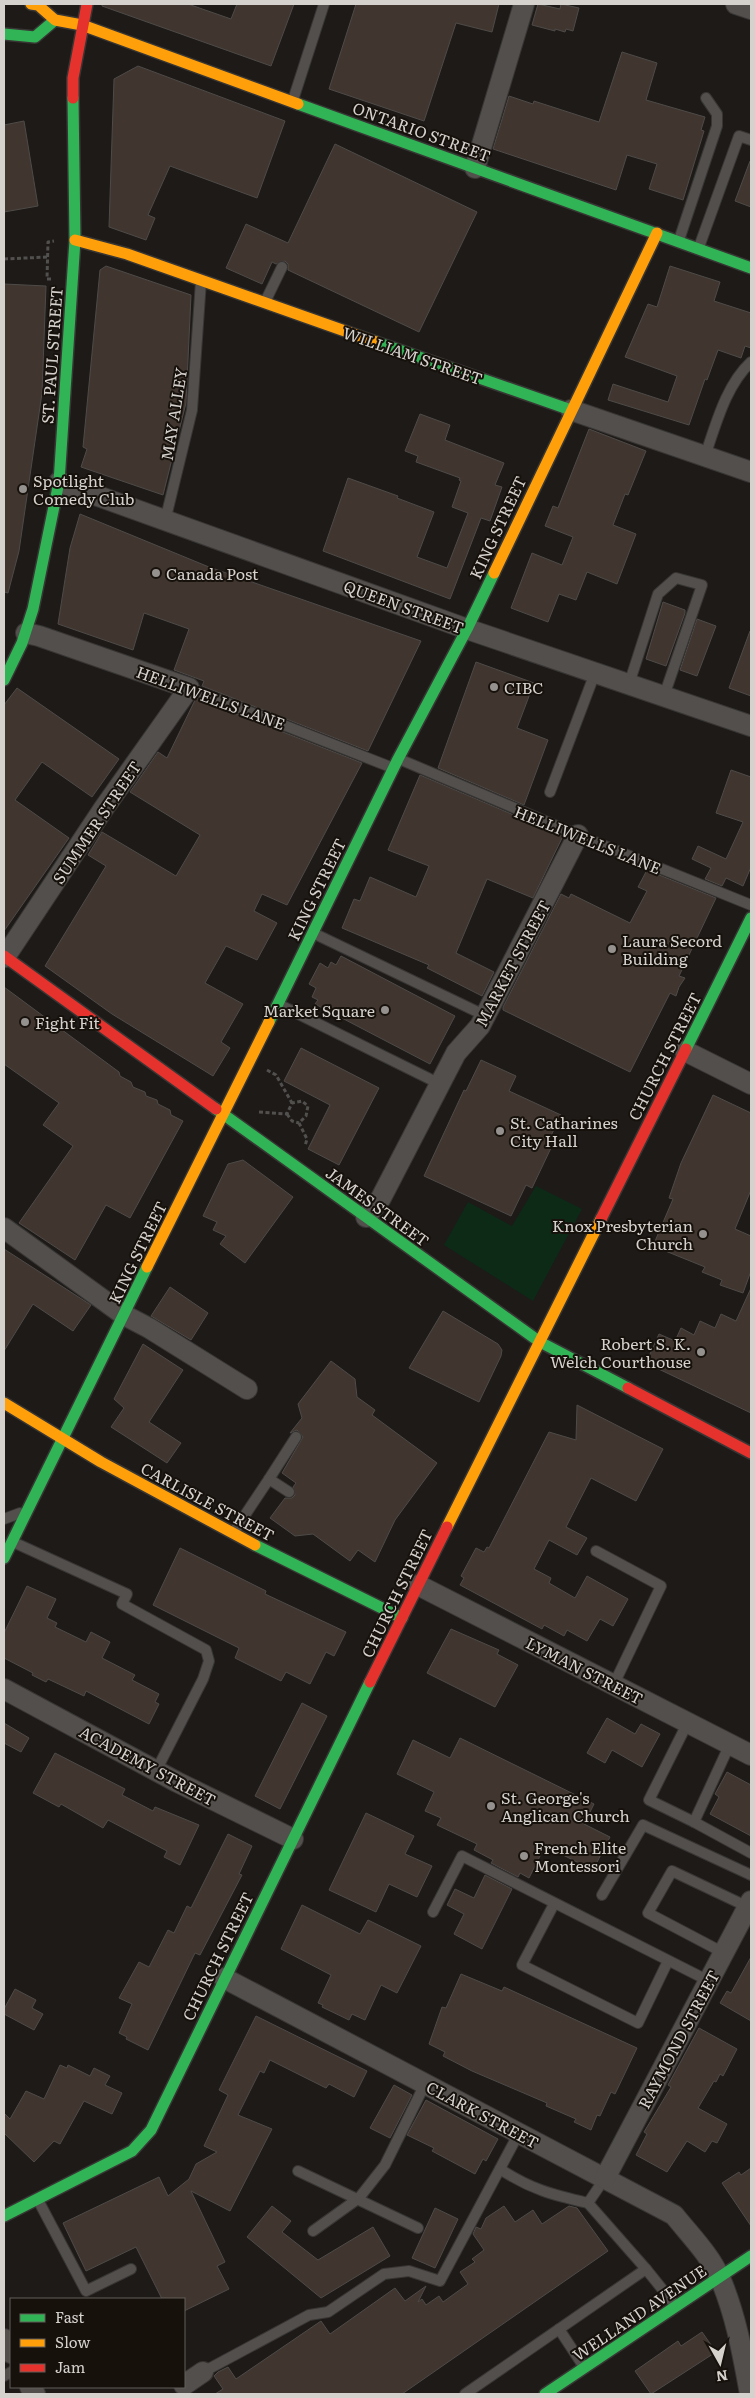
<svg xmlns="http://www.w3.org/2000/svg" width="755" height="2398" font-family="Literata,serif">
  <style>
    .green { fill: #0d2a17 }
    .building { fill: #40362f; stroke: #4d4a48 }
    .lines { fill: none; stroke-linecap: round; stroke-linejoin: round }
    .lane-casing { stroke: #383634; stroke-width: 12 }
    .street-casing { stroke: #383634; stroke-width: 22 }
    .fast-casing { stroke: #383634; stroke-width: 14 }
    .slow-casing { stroke: #383634; stroke-width: 14 }
    .jam-casing { stroke: #383634; stroke-width: 14 }
    .path { stroke: #52504e; stroke-width: 3; stroke-dasharray: 4 2.5; stroke-linecap: butt }
    .lane { stroke: #524f4d; stroke-width: 10 }
    .street { stroke: #524f4d; stroke-width: 20 }
    .fast { stroke: #30b455; stroke-width: 11 }
    .slow { stroke: #ff9f0a; stroke-width: 11 }
    .jam { stroke: #e5322d; stroke-width: 11 }
    .poi-dot { fill: #95918e; stroke: #17110c; stroke-width: 2 }
    .labels { text-anchor: middle; dominant-baseline: central; stroke-width: 4; stroke-linejoin: round; paint-order: stroke }
    .street-label { font-size: 16px; fill: #d5d1cd; stroke: #17110c }
    .poi-label { font-size: 16px; fill: #d5d1cd; stroke: #17110c; text-anchor: start }
  </style>
  <rect width="100%" height="100%" fill="#1d1a18"/>
  <path class="green" d="M536,1186L582,1209L533,1301L444,1245L468,1202L512,1226Z"/>
  <g class="building">
    <path d="M102,4H188L231,19L237,4H294L271,66L102,6Z"/>
    <path d="M356,4H499L492,32L456,23L424,121L329,89Z"/>
    <path d="M538,4L560,9L561,4L579,8L573,31L566,29L565,32L555,29V31L532,25Z"/>
    <path d="M622,52L657,63L646,100L705,117L701,130L704,131L683,200L649,189L657,164L627,155L616,190L493,149L509,96L533,104L534,101L599,122Z"/>
    <path d="M138,66L285,121L257,198L170,166L148,215L155,218L146,240L109,227L114,79Z"/>
    <path d="M24,121L38,206L4,212V125Z"/>
    <path d="M335,144L477,212L419,332L288,270V264L285,261L276,264L272,262L262,284L226,268L246,224L288,243Z"/>
    <path d="M750,161L751,162V207L735,201Z"/>
    <path d="M106,266L191,295L186,403L163,495L81,467L87,449L83,447L100,270Z"/>
    <path d="M670,266L720,282L714,301L751,313V348L745,346L741,358L718,350L707,380L705,379L689,425L608,400L613,384L668,402L677,376L625,357L648,304L657,307Z"/>
    <path d="M4,284L46,286L42,393L19,551L8,593L4,592Z"/>
    <path d="M420,414L450,425L445,440L504,463L495,485L502,487L490,521L481,518L450,599L323,551L348,478L398,496L397,498L434,512L417,557L447,568L468,513L452,507L461,481L459,480L460,478L416,462L418,456L405,451Z"/>
    <path d="M589,429L646,451L628,495L625,494L613,525L636,534L617,584L587,572L576,600L559,594L548,622L511,608L532,553L562,565L573,537L545,526L553,506L558,508Z"/>
    <path d="M80,514L209,567L421,641L368,751L202,686L204,681L174,670L189,629L144,613L133,650L58,624L70,548Z"/>
    <path d="M663,602L685,610V613L666,666L646,659Z"/>
    <path d="M697,619L716,626L697,676L680,670Z"/>
    <path d="M750,631H751V696L729,688Z"/>
    <path d="M476,662L534,683L517,728L548,740L524,805L438,768Z"/>
    <path d="M17,688L119,759L92,797L42,762L15,800L69,838L4,931V705Z"/>
    <path d="M196,698L362,763L287,905L262,894L254,911L277,923L257,960L226,946L205,983L243,1004L221,1042L230,1048L213,1076L112,1014L45,966L106,866L88,855L102,832L176,876L200,835L130,792L158,752L167,758Z"/>
    <path d="M731,770L751,777V867L743,886L726,878L722,886L705,879L711,868L692,859L698,846L726,859L743,822L716,813Z"/>
    <path d="M420,775L563,836L533,898L487,879L456,953L494,972L482,996L427,968L429,965L342,928L354,899L360,901L370,877L416,897L429,866L388,850Z"/>
    <path d="M647,870L716,898L679,976L685,978L679,987L676,996L670,993L630,1072L503,1010V1007L561,894L569,898L571,894L630,923L647,891L638,887Z"/>
    <path d="M341,956L455,1016L430,1064L315,1004L318,1000L312,997L316,988L309,984L320,963L328,968L331,962L336,965Z"/>
    <path d="M4,987L119,1072L120,1076L131,1082L133,1087L145,1092L146,1096L157,1100L158,1104L170,1110L171,1115L183,1121L130,1218L106,1205L75,1260L19,1223L73,1146L43,1125L59,1103L4,1064Z"/>
    <path d="M301,1048L379,1088L339,1165L308,1149L330,1105L284,1081Z"/>
    <path d="M481,1060L516,1076L509,1091L561,1115L546,1146L551,1148L532,1188L526,1185L511,1216L424,1176L464,1090L466,1091Z"/>
    <path d="M713,1095L751,1113V1190L735,1229L751,1236V1271L743,1293L720,1285L722,1280L702,1272L705,1267L653,1246L673,1199L669,1198L681,1163Z"/>
    <path d="M243,1160L293,1197L245,1263L220,1244L226,1236L213,1230L217,1222L203,1216L228,1164Z"/>
    <path d="M4,1249L91,1305L73,1331L33,1304L4,1351Z"/>
    <path d="M170,1287L208,1313L191,1340L151,1316Z"/>
    <path d="M751,1288V1413L646,1363L659,1334L675,1341L681,1328L694,1335L700,1321L715,1328L721,1314L736,1321Z"/>
    <path d="M443,1311L498,1344L502,1350L501,1356L479,1402L409,1368Z"/>
    <path d="M143,1344L183,1370L149,1422L181,1443L167,1463L111,1427L124,1408L114,1399Z"/>
    <path d="M331,1361L355,1379L357,1397L375,1410L372,1415L437,1463L395,1520L375,1562L358,1550L350,1561L313,1534L295,1536L270,1518L285,1498H292L295,1495L293,1487L296,1483L282,1473L303,1437L297,1430L290,1433L302,1418L298,1404Z"/>
    <path d="M577,1405L663,1449L636,1501L591,1478L566,1527L587,1538L577,1555L549,1540L534,1569L551,1578L549,1583L575,1598L587,1576L628,1599L613,1626L600,1619L587,1641L567,1630L564,1636L544,1625L542,1629L460,1585L464,1578L461,1576L476,1548L484,1552L487,1547L489,1548L549,1432L576,1440Z"/>
    <path d="M180,1548L266,1591L265,1594L346,1632L334,1656L326,1652L310,1684L286,1672L281,1681L235,1658L239,1648L153,1605Z"/>
    <path d="M27,1586L56,1599L47,1618L57,1623L55,1627L86,1642L91,1632L110,1642L102,1658L135,1675L132,1680L159,1694L155,1702L159,1704L149,1724L86,1691L84,1696L48,1679L46,1682L32,1675L33,1673L4,1658V1633Z"/>
    <path d="M451,1629L499,1650L497,1654L518,1665L495,1707L427,1673Z"/>
    <path d="M302,1703L327,1716L280,1809L255,1796Z"/>
    <path d="M607,1718L635,1734L641,1724L660,1734L642,1767L612,1750L605,1763L587,1753Z"/>
    <path d="M4,1723L29,1738L21,1752L4,1743Z"/>
    <path d="M460,1738L594,1804L584,1824L610,1837L593,1870L545,1846L529,1878L520,1873L518,1877L491,1863L493,1860L474,1850L477,1844L437,1825L441,1818L425,1811L434,1792L397,1774L413,1740L450,1758Z"/>
    <path d="M55,1753L125,1789L122,1795L153,1811L155,1807L199,1825L180,1865L164,1857L167,1851L108,1820L103,1828L61,1804L59,1807L33,1793Z"/>
    <path d="M727,1772L751,1785V1836L710,1814L719,1797L715,1794Z"/>
    <path d="M366,1813L414,1836L405,1854L432,1866L417,1897L389,1884L376,1912L329,1890Z"/>
    <path d="M228,1834L252,1846L239,1874L242,1875L200,1955L195,1953L148,2050L126,2039L127,2037L119,2033L132,2004L119,1998L139,1962L149,1967L168,1930L174,1933L187,1906L191,1908Z"/>
    <path d="M485,1875L512,1889L482,1949L454,1934L464,1914L447,1905L455,1889L474,1898Z"/>
    <path d="M302,1905L360,1934L368,1920L421,1946L397,1993L381,1985L365,2020L352,2014L349,2020L322,2007L323,2005L318,2003L331,1975L281,1949Z"/>
    <path d="M751,1957V2021L720,2003L727,1991L731,1993Z"/>
    <path d="M461,1974L502,1991L504,1987L637,2048L615,2094L611,2092L600,2116L597,2115L591,2130L574,2122L576,2119L546,2106L547,2103L472,2071L443,2056L445,2052L429,2044L442,2007L446,2008Z"/>
    <path d="M15,1989L36,2000L32,2008L43,2014L34,2030L4,2014V2009Z"/>
    <path d="M256,2016L367,2071L354,2097L329,2084L326,2088L270,2060L264,2073L260,2071L238,2115L272,2129L230,2211L191,2191L225,2262L217,2266L229,2289L184,2311V2299H162L136,2247L86,2271L63,2223L159,2177L168,2196L189,2179L196,2164L217,2152L204,2146L228,2095L219,2090Z"/>
    <path d="M699,2028L737,2049L723,2076L720,2074L716,2082L714,2081L698,2108L727,2124L717,2143L712,2141L705,2152L687,2141L667,2172L636,2155L647,2134L644,2132L671,2087L668,2085Z"/>
    <path d="M60,2065L67,2068L68,2065L90,2076L94,2068L110,2076L105,2085L122,2093L112,2114L84,2101L60,2144L54,2141L34,2162L4,2133V2113L10,2119L26,2091L44,2099Z"/>
    <path d="M394,2085L412,2095L390,2138L370,2128Z"/>
    <path d="M426,2100L498,2139L486,2161L483,2159L475,2174L432,2151L434,2148L407,2135Z"/>
    <path d="M751,2168V2226L722,2183L739,2172L741,2175Z"/>
    <path d="M272,2206L291,2221L282,2232L318,2260L373,2227L390,2256L321,2298L247,2237Z"/>
    <path d="M504,2206L515,2222L533,2210L542,2224L569,2206L577,2208L608,2251L402,2394H215L223,2389L214,2376L218,2372L228,2367L236,2379L321,2321L330,2334L395,2288L405,2301L426,2286L418,2302L422,2299L426,2305L439,2296L443,2302L468,2284L460,2272L475,2262L472,2259L484,2250L473,2234L476,2227L481,2229L486,2218Z"/>
    <path d="M435,2208L458,2219L435,2268L412,2258Z"/>
    <path d="M702,2332L716,2352L651,2394L635,2371L678,2341L681,2346Z"/>
  </g>
  <g class="lines">
    <defs>
      <g id="lane">
        <path d="M293,100L324,4"/>
        <path d="M679,240L717,126V114L706,98"/>
        <path d="M699,247L739,136L751,140"/>
        <path d="M265,302L282,267"/>
        <path d="M705,456C716,424 726,385 751,362"/>
        <path d="M165,521L192,410L201,281"/>
        <path d="M629,684L658,594L676,578L702,585L664,696"/>
        <path d="M189,688L393,768"/>
        <path d="M399,759L578,835L751,905"/>
        <path d="M550,792L595,673"/>
        <path d="M313,933L486,1016"/>
        <path d="M278,1004L440,1084"/>
        <path d="M269,1479L296,1437"/>
        <path d="M4,1519L20,1513"/>
        <path d="M233,1533L269,1479L289,1492"/>
        <path d="M13,1542L127,1594L122,1604L206,1650L209,1661L203,1679L156,1771"/>
        <path d="M596,1551L661,1586L614,1684"/>
        <path d="M688,1722L649,1800L694,1822"/>
        <path d="M730,1744L694,1822L751,1853"/>
        <path d="M602,1895L643,1825L751,1875"/>
        <path d="M554,1904L522,1965L638,2023L668,1961"/>
        <path d="M433,1912L462,1856L709,1981"/>
        <path d="M724,1953L648,1913L672,1871L748,1907"/>
        <path d="M500,2169C530,2189 553,2195 588,2203"/>
        <path d="M298,2171L418,2228"/>
        <path d="M605,2178L588,2203L646,2269"/>
        <path d="M38,2200L86,2291L131,2269"/>
        <path d="M313,2231L359,2198L385,2165L425,2084"/>
        <path d="M559,2329L584,2367"/>
        <path d="M203,2372L309,2315L328,2312L384,2274L409,2271L440,2281L519,2133"/>
        <path d="M4,2376L11,2372"/>
        <path d="M465,2394L646,2269L675,2305"/>
      </g>
      <g id="street">
        <path d="M736,4L751,9"/>
        <path d="M475,168L524,4"/>
        <path d="M571,410L751,472"/>
        <path d="M59,482L467,629L751,726"/>
        <path d="M5,957L104,808L189,688L39,636L26,633"/>
        <path d="M685,1051L751,1084"/>
        <path d="M366,1217L381,1198L456,1053L480,1026L578,835"/>
        <path d="M4,1228L124,1315L149,1328L247,1389"/>
        <path d="M418,1585L751,1755"/>
        <path d="M4,1689L177,1782L293,1839"/>
        <path d="M224,1978L674,2215C690,2235 710,2255 720,2278C736,2315 743,2356 750,2394"/>
        <path d="M605,2178L751,1901"/>
        <path d="M4,2339L11,2353"/>
        <path d="M184,2385L203,2372"/>
        <path d="M30,2387L35,2394"/>
      </g>
      <g id="fast">
        <path d="M4,34L35,37L55,20"/>
        <path d="M298,104L751,268"/>
        <path d="M376,342L571,410"/>
        <path d="M4,680L22,643L33,609L59,482L75,240L73,98"/>
        <path d="M269,1022L398,759L467,629L494,573"/>
        <path d="M686,1049L751,918"/>
        <path d="M216,1109L540,1342L628,1388"/>
        <path d="M255,1545L402,1618"/>
        <path d="M4,1558L147,1267"/>
        <path d="M4,2216L132,2151L151,2130L370,1682"/>
        <path d="M545,2394L751,2256"/>
      </g>
      <g id="slow">
        <path d="M31,4L38,5L55,20L82,25L298,104"/>
        <path d="M75,240L127,254L376,342"/>
        <path d="M494,573L657,233"/>
        <path d="M147,1267L269,1022"/>
        <path d="M4,1403L101,1462L255,1545"/>
        <path d="M447,1527L601,1219"/>
      </g>
      <g id="jam">
        <path d="M73,98V78L87,4"/>
        <path d="M4,956L216,1109"/>
        <path d="M601,1219L686,1049"/>
        <path d="M628,1388L751,1453"/>
        <path d="M370,1682L447,1527"/>
      </g>
    </defs>
    <use href="#lane" class="lane-casing"/>
    <use href="#street" class="street-casing"/>
    <use href="#fast" class="fast-casing"/>
    <use href="#slow" class="slow-casing"/>
    <use href="#jam" class="jam-casing"/>
    <g class="path">
      <path d="M4,259L48,257"/>
      <path d="M51,279H47L48,242L54,241"/>
      <path d="M267,1070L276,1075L292,1103"/>
      <path d="M259,1112L287,1114L292,1103L302,1101L308,1106L306,1116L299,1123L307,1139L305,1146"/>
      <path d="M287,1114L292,1121L299,1123"/>
    </g>
    <use href="#lane" class="lane"/>
    <use href="#street" class="street"/>
    <use href="#fast" class="fast"/>
    <use href="#slow" class="slow"/>
    <use href="#jam" class="jam"/>
  </g>
  <g class="poi-dot">
    <circle cx="23" cy="489" r="5"/>
    <circle cx="156" cy="573" r="5"/>
    <circle cx="494" cy="687" r="5"/>
    <circle cx="612" cy="949" r="5"/>
    <circle cx="385" cy="1010" r="5"/>
    <circle cx="25" cy="1022" r="5"/>
    <circle cx="500" cy="1131" r="5"/>
    <circle cx="703" cy="1234" r="5"/>
    <circle cx="701" cy="1352" r="5"/>
    <circle cx="491" cy="1806" r="5"/>
    <circle cx="524" cy="1856" r="5"/>
  </g>
  <g class="labels">
    <g class="street-label">
      <text transform="translate(422 131) rotate(20)">ONTARIO STREET</text>
      <text transform="translate(51 355) rotate(-86)">ST. PAUL STREET</text>
      <text transform="translate(413 355) rotate(19)">WILLIAM STREET</text>
      <text transform="translate(173 414) rotate(-81)">MAY ALLEY</text>
      <text transform="translate(497 527) rotate(-65)">KING STREET</text>
      <text transform="translate(404 606) rotate(20)">QUEEN STREET</text>
      <text transform="translate(211 697) rotate(20)">HELLIWELLS LANE</text>
      <text transform="translate(96 822) rotate(-56)">SUMMER STREET</text>
      <text transform="translate(588 839) rotate(22)">HELLIWELLS LANE</text>
      <text transform="translate(316 889) rotate(-64)">KING STREET</text>
      <text transform="translate(512 963) rotate(-62)">MARKET STREET</text>
      <text transform="translate(664 1056) rotate(-63)">CHURCH STREET</text>
      <text transform="translate(378 1206) rotate(36)">JAMES STREET</text>
      <text transform="translate(137 1252) rotate(-64)">KING STREET</text>
      <text transform="translate(208 1501) rotate(28)">CARLISLE STREET</text>
      <text transform="translate(396 1593) rotate(-64)">CHURCH STREET</text>
      <text transform="translate(585 1670) rotate(27)">LYMAN STREET</text>
      <text transform="translate(148 1765) rotate(28)">ACADEMY STREET</text>
      <text transform="translate(217 1956) rotate(-64)">CHURCH STREET</text>
      <text transform="translate(678 2039) rotate(-62)">RAYMOND STREET</text>
      <text transform="translate(483 2114) rotate(28)">CLARK STREET</text>
      <text transform="translate(639 2312) rotate(-34)">WELLAND AVENUE</text>
    </g>
    <g class="poi-label">
      <text x="33" y="480">Spotlight<tspan x="33" dy="18">Comedy Club</tspan></text>
      <text x="166" y="573">Canada Post</text>
      <text x="504" y="687">CIBC</text>
      <text x="622" y="940">Laura Secord<tspan x="622" dy="18">Building</tspan></text>
      <text x="375" y="1010" text-anchor="end">Market Square</text>
      <text x="35" y="1022">Fight Fit</text>
      <text x="510" y="1122">St. Catharines<tspan x="510" dy="18">City Hall</tspan></text>
      <text x="693" y="1225" text-anchor="end">Knox Presbyterian<tspan x="693" dy="18">Church</tspan></text>
      <text x="691" y="1343" text-anchor="end">Robert S. K.<tspan x="691" dy="18">Welch Courthouse</tspan></text>
      <text x="501" y="1797">St. George's<tspan x="501" dy="18">Anglican Church</tspan></text>
      <text x="534" y="1847">French Elite<tspan x="534" dy="18">Montessori</tspan></text>
    </g>
  </g>
  <rect width="755" height="2398" fill="none" stroke="#d5d1cd" stroke-width="10"/>
  <rect x="10" y="2298" width="175" height="90" fill="#17110c" stroke="#635e59"/>
  <rect x="20" y="2314" width="25" height="8" fill="#30b455" stroke="#635e59"/>
  <text x="55" y="2323" font-size="15" fill="#d5d1cd">Fast</text>
  <rect x="20" y="2339" width="25" height="8" fill="#ff9f0a" stroke="#635e59"/>
  <text x="55" y="2348" font-size="15" fill="#d5d1cd">Slow</text>
  <rect x="20" y="2364" width="25" height="8" fill="#e5322d" stroke="#635e59"/>
  <text x="55" y="2373" font-size="15" fill="#d5d1cd">Jam</text>
  <g transform="translate(720 2363) rotate(172)" stroke="#17110c" stroke-width="4" paint-order="stroke">
  <path d="M0-4L9 19L0 12L-9 19Z" fill="#d5d1cd"/>
  <text y="-8" font-size="14" font-weight="bold" text-anchor="middle" fill="#d5d1cd">N</text>
  </g>
</svg>
